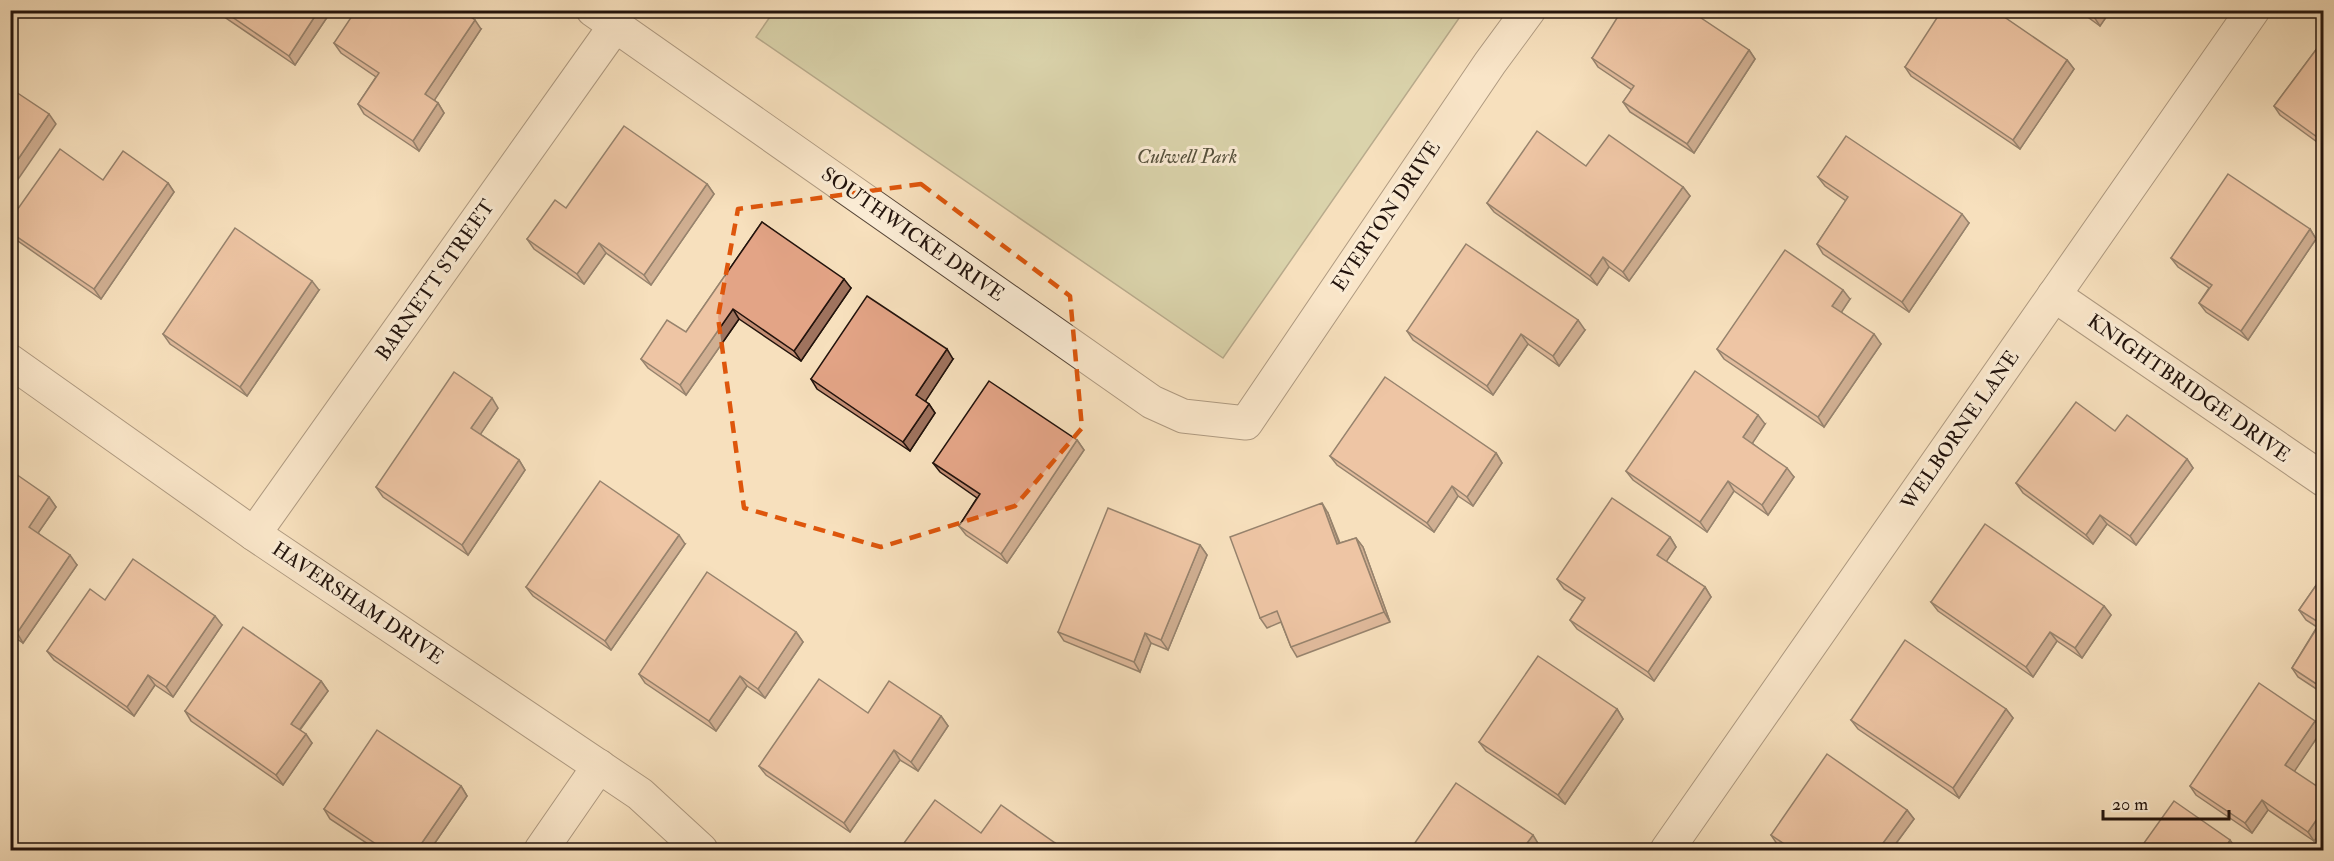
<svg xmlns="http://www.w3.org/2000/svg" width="2334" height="861" font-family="'IM FELL Double Pica',serif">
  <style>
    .green { fill: #b7c396; stroke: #6c6b51; stroke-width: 1.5 }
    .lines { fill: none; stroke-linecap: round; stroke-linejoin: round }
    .minor-casing { stroke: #574638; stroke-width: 35 }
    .minor { stroke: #faebd4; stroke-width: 33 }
    .wall { fill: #c38d73; stroke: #22130c; stroke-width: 1.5 }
    .shaded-wall { fill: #9f735e; stroke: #22130c; stroke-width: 1.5 }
    .building { fill: #e3a486; stroke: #22130c; stroke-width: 1.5 }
    .marked { fill: none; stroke: #de560c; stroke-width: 4.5; stroke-dasharray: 12 8; stroke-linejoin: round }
    .labels { text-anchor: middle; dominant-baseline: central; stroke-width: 6; stroke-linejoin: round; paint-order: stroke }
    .park-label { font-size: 20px; font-style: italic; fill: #56513c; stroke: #faebd4 }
    .street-label { font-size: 20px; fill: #22130c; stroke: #faebd4 }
  </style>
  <rect width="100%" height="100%" fill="#f7e0bd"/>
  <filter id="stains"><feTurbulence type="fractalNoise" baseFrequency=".00333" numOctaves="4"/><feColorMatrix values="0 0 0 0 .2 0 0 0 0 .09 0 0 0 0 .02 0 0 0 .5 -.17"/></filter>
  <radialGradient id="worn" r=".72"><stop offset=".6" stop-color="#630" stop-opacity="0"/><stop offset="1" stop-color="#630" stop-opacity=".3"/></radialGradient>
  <path class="green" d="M774,11V10L1464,11L1223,358L756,37Z"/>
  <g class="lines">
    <defs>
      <g id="minor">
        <path d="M593,10L1152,402L1183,416L1246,423L1490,63L1529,10"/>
        <path d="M2054,295L2324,480"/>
        <path d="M10,361L254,534L640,794L701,850"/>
        <path d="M254,534L615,26"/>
        <path d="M541,850L599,766"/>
        <path d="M1667,850L2253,10"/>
      </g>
    </defs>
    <use href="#minor" class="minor-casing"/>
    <use href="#minor" class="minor"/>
  </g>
  <g class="wall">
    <path d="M214,10H332L295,65Z"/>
    <path d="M2078,10H2111L2100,26Z"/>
    <path d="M481,29L434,100L438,103L444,113L419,151L364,114L358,104L376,77L341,53L334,43Z"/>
    <path d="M2324,39V147L2280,115L2274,106Z"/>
    <path d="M1749,50L1755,59L1694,153L1630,112L1623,102L1632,90L1598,67L1592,58Z"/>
    <path d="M2067,60L2074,69L2020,149L1911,76L1905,67Z"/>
    <path d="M1586,166L1683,187L1690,196L1629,281L1609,267L1597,285L1494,212L1487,203Z"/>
    <path d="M1818,177L1969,223L1909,312L1823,254L1817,244L1846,201L1825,186Z"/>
    <path d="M103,180L168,183L174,192L101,299L12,237L10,236V220Z"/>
    <path d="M707,184L714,194L651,285L606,253L584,284L534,249L527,239L566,208Z"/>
    <path d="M762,222L851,288L801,361L739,319L686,395L648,368L641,359L686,332Z"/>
    <path d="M2310,229L2316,239L2248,340L2206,312L2199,303L2209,288L2178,267L2171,258Z"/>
    <path d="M319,290L247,396L170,344L163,334Z"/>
    <path d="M1850,299L1841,312L1881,344L1824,427L1724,359L1717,349Z"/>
    <path d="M1585,330L1559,366L1528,344L1493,395L1413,340L1407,331Z"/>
    <path d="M953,359L925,401L929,404L935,413L910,451L817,389L811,379Z"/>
    <path d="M498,408L480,434L519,460L525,470L468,555L383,497L376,487Z"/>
    <path d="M1765,424L1752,443L1794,477L1768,515L1734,491L1707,532L1633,480L1626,471Z"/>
    <path d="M2115,431L2187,459L2193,468L2136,545L2107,524L2093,544L2023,493L2016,483Z"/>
    <path d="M1077,440L1084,450L1007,563L966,535L959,526L977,498L940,472L933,463Z"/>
    <path d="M1496,453L1502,463L1473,506L1458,496L1434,532L1337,465L1330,456Z"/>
    <path d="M10,476L49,497L56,507L38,533L77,565L23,643L10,634Z"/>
    <path d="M1328,513L1340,543L1356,538L1363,547L1390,622L1297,657L1291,647L1281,622L1267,628L1260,618Z"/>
    <path d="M1670,537L1676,547L1666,561L1705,587L1711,597L1654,681L1577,629L1570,620L1583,601L1564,589L1557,579Z"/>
    <path d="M685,544L611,650L533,596L526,587Z"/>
    <path d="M1200,545L1207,555L1168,650L1151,643L1140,672L1064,641L1058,632Z"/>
    <path d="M2324,574V694L2298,677L2292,668L2317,627L2306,620L2299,610Z"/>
    <path d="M105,600L222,625L173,697L155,685L134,716L54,660L47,651Z"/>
    <path d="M1931,602L2104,606L2111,615L2082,658L2057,641L2033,677L1938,611Z"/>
    <path d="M796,632L803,642L765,698L747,686L716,731L645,683L639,674Z"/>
    <path d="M321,681L328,691L300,730L312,743L283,785L191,721L185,711Z"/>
    <path d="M1617,709L1623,719L1565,804L1486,751L1479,742Z"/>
    <path d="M2006,709L2013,718L1959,798L1858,729L1851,720Z"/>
    <path d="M868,713L941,716L948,726L918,771L900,760L850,832L766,775L759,766Z"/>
    <path d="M2315,721L2322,730L2294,771L2314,841L2268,810L2252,833L2196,795L2190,786Z"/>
    <path d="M461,786L467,796L430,850H377L330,819L324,809Z"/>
    <path d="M1907,810L1914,819L1892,849L1894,850H1786L1777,844L1771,835Z"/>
  </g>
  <g class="shaded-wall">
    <path d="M319,10H332L295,65L289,56Z"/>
    <path d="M2098,10H2111L2100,26L2094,17Z"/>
    <path d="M475,20L481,29L432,104L425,94Z"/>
    <path d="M1749,50L1755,59L1694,153L1687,144Z"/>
    <path d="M2067,60L2074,69L2020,149L2013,140Z"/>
    <path d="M438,103L444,113L419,151L413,141Z"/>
    <path d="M49,114L56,124L10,191V171Z"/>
    <path d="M168,183L174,192L101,299L94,289Z"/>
    <path d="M707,184L714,194L651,285L644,275Z"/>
    <path d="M1683,187L1690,196L1629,281L1623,272Z"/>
    <path d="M1962,214L1969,223L1909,312L1902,302Z"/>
    <path d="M2310,229L2316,239L2248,340L2241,331Z"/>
    <path d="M599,243L606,253L584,284L577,274Z"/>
    <path d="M1603,257L1609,267L1597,285L1590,276Z"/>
    <path d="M844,279L851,288L801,361L794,351Z"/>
    <path d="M312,281L319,290L247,396L240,387Z"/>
    <path d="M1843,290L1850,299L1839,316L1832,306Z"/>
    <path d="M733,309L739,319L686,395L680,385Z"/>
    <path d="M1578,320L1585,330L1559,366L1553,356Z"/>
    <path d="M1521,334L1528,344L1493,395L1487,386Z"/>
    <path d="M1874,334L1881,344L1824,427L1818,417Z"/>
    <path d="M947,349L953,359L923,405L916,395Z"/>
    <path d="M492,398L498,408L478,438L471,428Z"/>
    <path d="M929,404L935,413L910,451L903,442Z"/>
    <path d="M1758,415L1765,424L1750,447L1743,437Z"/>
    <path d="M1077,440L1084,450L1007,563L1001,554Z"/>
    <path d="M1496,453L1502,463L1473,506L1467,497Z"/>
    <path d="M2187,459L2193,468L2136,545L2130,536Z"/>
    <path d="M519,460L525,470L468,555L462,545Z"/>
    <path d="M1787,468L1794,477L1768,515L1762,505Z"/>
    <path d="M1728,481L1734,491L1707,532L1700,522Z"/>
    <path d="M1452,486L1458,496L1434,532L1427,523Z"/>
    <path d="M49,497L56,507L36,536L29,527Z"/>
    <path d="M1322,503L1328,513L1343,554L1337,544Z"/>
    <path d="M2100,515L2107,524L2093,544L2086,535Z"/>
    <path d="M679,535L685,544L611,650L605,641Z"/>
    <path d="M1670,537L1676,547L1664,565L1657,555Z"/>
    <path d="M1356,538L1363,547L1390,622L1384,612Z"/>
    <path d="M1200,545L1207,555L1168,650L1161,640Z"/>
    <path d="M70,555L77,565L23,643L17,633Z"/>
    <path d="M1705,587L1711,597L1654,681L1648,672Z"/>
    <path d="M2104,606L2111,615L2082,658L2075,648Z"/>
    <path d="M215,616L222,625L173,697L166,687Z"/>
    <path d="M796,632L803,642L765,698L758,689Z"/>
    <path d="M2050,632L2057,641L2033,677L2026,667Z"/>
    <path d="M1145,633L1151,643L1140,672L1134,662Z"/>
    <path d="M148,675L155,685L134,716L127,707Z"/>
    <path d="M740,676L747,686L716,731L709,721Z"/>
    <path d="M321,681L328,691L297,733L291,724Z"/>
    <path d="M1617,709L1623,719L1565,804L1558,795Z"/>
    <path d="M2006,709L2013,718L1959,798L1953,788Z"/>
    <path d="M941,716L948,726L918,771L911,762Z"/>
    <path d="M2315,721L2322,730L2292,775L2285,765Z"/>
    <path d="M306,734L312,743L283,785L276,775Z"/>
    <path d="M894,750L900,760L850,832L844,823Z"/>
    <path d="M461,786L467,796L430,850H417Z"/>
    <path d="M2262,800L2268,810L2252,833L2245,823Z"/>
    <path d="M2324,809V828L2314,841L2308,832Z"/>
    <path d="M1907,810L1914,819L1891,850L1883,843Z"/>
    <path d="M1533,835L1539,845L1535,850H1522Z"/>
    <path d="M2230,840L2237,850H2224Z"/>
    <path d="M1055,843L1060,850H1049Z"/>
  </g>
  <g class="building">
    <path d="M222,10H319L289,56Z"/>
    <path d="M356,10H461L475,20L425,94L438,103L413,141L358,104L379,73L334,43Z"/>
    <path d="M1622,10H1689L1749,50L1687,144L1623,102L1634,86L1592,58Z"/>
    <path d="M1942,10H1994L2067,60L2013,140L1905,67Z"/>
    <path d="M2085,10H2098L2094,17Z"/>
    <path d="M2324,39V142L2274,106Z"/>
    <path d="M10,88L49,114L10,171Z"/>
    <path d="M624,126L707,184L644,275L599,243L577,274L527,239L555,200L566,208Z"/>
    <path d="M1537,131L1586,166L1609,135L1683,187L1623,272L1603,257L1590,276L1487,203Z"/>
    <path d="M1846,136L1962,214L1902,302L1817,244L1848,197L1818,177Z"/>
    <path d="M60,149L103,180L123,151L168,183L94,289L10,232V220Z"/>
    <path d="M2228,174L2310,229L2241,331L2199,303L2212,285L2171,258Z"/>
    <path d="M762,222L844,279L794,351L733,309L680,385L641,359L667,320L686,332Z"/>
    <path d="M235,228L312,281L240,387L163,334Z"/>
    <path d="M1466,244L1578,320L1553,356L1521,334L1487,386L1407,331Z"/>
    <path d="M1785,250L1843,290L1832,306L1874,334L1818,417L1717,349Z"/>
    <path d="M867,296L947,349L916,395L929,404L903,442L811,379Z"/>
    <path d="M1695,371L1758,415L1743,437L1787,468L1762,505L1728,481L1700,522L1626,471Z"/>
    <path d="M454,372L492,398L471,428L519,460L462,545L376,487Z"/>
    <path d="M1385,377L1496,453L1467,497L1452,486L1427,523L1330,456Z"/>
    <path d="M989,381L1077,440L1001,554L959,526L980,494L933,463Z"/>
    <path d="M2076,402L2115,431L2127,415L2187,459L2130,536L2100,515L2086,535L2016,483Z"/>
    <path d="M13,472L49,497L29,527L70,555L17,633L10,629V476Z"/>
    <path d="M600,481L679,535L605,641L526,587Z"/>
    <path d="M1612,498L1670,537L1657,555L1705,587L1648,672L1570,620L1585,598L1557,579Z"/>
    <path d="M1322,503L1337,544L1356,538L1384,612L1291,647L1277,611L1260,618L1230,537Z"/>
    <path d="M1108,508L1200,545L1161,640L1145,633L1134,662L1058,632Z"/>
    <path d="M1985,524L2104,606L2075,648L2050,632L2026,667L1931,602Z"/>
    <path d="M133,559L215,616L166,687L148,675L127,707L47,651L90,589L105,600Z"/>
    <path d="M707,572L796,632L758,689L740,676L709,721L639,674Z"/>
    <path d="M2324,574V689L2292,668L2320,623L2299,610Z"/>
    <path d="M243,627L321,681L291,724L306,734L276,775L185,711Z"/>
    <path d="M1905,640L2006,709L1953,788L1851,720Z"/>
    <path d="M1538,656L1617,709L1558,795L1479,742Z"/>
    <path d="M819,679L868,713L889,681L941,716L911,762L894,750L844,823L759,766Z"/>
    <path d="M2259,683L2315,721L2285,765L2324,791V809L2308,832L2262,800L2245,823L2190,786Z"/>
    <path d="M377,730L461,786L417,850H385L324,809Z"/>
    <path d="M1827,754L1907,810L1883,843L1894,850H1793L1771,835Z"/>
    <path d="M1456,783L1533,835L1522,850H1410Z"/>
    <path d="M935,800L981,833L1001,805L1055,843L1049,850H899Z"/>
    <path d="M2174,801L2230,840L2224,850H2139Z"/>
  </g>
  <path d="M0 0H2334V861H0ZM921,184L1070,296L1082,428L1015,506L881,547L744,508L718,317L738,209Z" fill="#f7e0bd" fill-opacity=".55" fill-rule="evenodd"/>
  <path class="marked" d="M921,184L1070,296L1082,428L1015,506L881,547L744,508L718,317L738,209Z"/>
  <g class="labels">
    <g class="park-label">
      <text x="1187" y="156">Culwell Park</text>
    </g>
    <g class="street-label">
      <text transform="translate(1386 216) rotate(-56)">EVERTON DRIVE</text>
      <text transform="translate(913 234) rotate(35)">SOUTHWICKE DRIVE</text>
      <text transform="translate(435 280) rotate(-55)">BARNETT STREET</text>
      <text transform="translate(2189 388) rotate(35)">KNIGHTBRIDGE DRIVE</text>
      <text transform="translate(1960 430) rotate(-55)">WELBORNE LANE</text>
      <text transform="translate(358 603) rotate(34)">HAVERSHAM DRIVE</text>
    </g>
  </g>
  <rect width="2334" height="861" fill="none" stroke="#f7e0bd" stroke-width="36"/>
  <rect x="12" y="12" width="2310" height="837" fill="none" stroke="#22130c" stroke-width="3"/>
  <rect x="18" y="18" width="2298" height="825" fill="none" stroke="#22130c" stroke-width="1.5"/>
  <path d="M2103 810v9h126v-9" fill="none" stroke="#22130c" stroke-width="3"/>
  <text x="2112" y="810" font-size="18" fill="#22130c" stroke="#faebd4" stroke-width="4.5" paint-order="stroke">20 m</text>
  <rect width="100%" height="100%" filter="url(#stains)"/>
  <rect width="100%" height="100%" fill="url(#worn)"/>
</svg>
